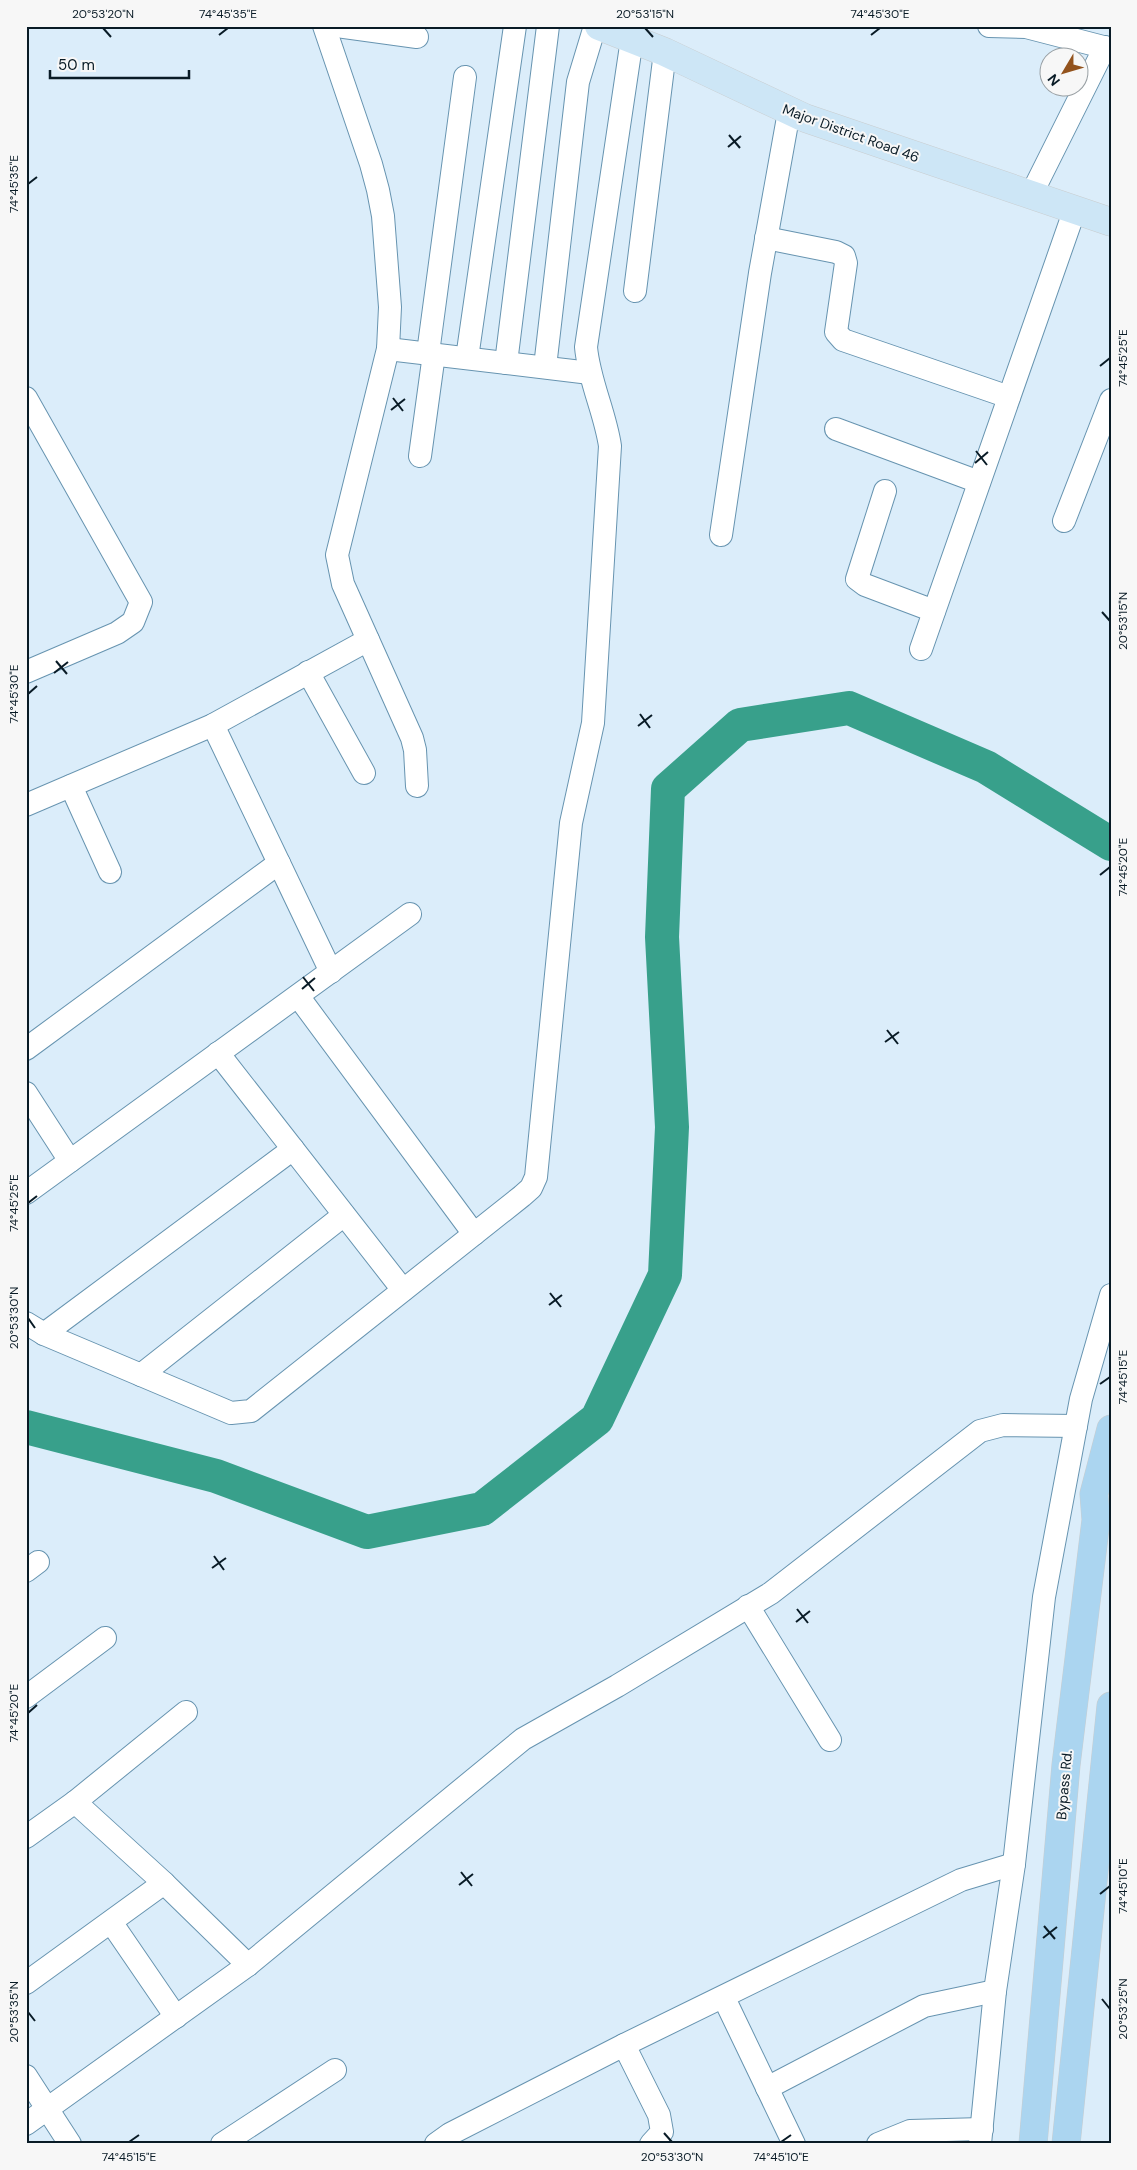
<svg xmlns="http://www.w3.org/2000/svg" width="1137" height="2170" font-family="'DM Sans',sans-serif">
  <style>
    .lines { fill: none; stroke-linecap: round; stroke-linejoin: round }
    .river { stroke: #38a08b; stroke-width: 34 }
    .minor-casing { stroke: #6794b0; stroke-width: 24 }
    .major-casing { stroke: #c9cdcf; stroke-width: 29 }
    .highway-casing { stroke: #c9cdcf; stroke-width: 29 }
    .minor { stroke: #fff; stroke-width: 22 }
    .major { stroke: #cde6f6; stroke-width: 28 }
    .highway { stroke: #abd5f0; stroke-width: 28 }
    .ticks { fill: none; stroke: #091b26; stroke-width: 2 }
    .labels { text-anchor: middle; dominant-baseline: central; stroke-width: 4; stroke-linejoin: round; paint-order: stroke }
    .street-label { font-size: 14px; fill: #091b26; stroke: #f7f7f7 }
    .neatline { fill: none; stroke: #091b26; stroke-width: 2 }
    .ticks-label { font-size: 12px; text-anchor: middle; fill: #091b26 }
  </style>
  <rect width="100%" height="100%" fill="#dbedfa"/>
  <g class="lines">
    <path class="river" d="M26,1427L216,1476L367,1532L482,1509L597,1419L665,1275L672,1127L662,937L668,789L740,725L849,708L986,767L1111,844"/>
    <defs>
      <g id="minor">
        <path d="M324,26L371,164L378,190L383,216L390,307L388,349L337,555L343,584L412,738L415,750L417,786"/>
        <path d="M337,26L417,37"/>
        <path d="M989,26L1026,27L1111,49"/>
        <path d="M1031,195L1105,47"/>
        <path d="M766,238L836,252L844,256L846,263L836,332L843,340L1009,397"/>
        <path d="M635,291L665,52"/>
        <path d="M388,349L590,373"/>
        <path d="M428,353L465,77"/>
        <path d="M467,358L515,26"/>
        <path d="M506,363L548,26"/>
        <path d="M545,367L578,82L595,26"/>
        <path d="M26,398L141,602L133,622L117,633L26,672"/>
        <path d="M836,429L979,482"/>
        <path d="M420,456L434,354"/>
        <path d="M885,491L857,579L865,585L934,611"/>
        <path d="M1064,521L1111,400"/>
        <path d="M721,535L760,273L789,112"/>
        <path d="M921,649L1075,209"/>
        <path d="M308,672L364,773"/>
        <path d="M213,725L331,972"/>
        <path d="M71,786L110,872"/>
        <path d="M26,805L213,725L368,640"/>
        <path d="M298,996L474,1234"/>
        <path d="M26,1049L279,863"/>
        <path d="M218,1053L403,1290"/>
        <path d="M26,1093L70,1161"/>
        <path d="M26,1193L410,914"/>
        <path d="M26,1323L44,1334L231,1413L251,1411L522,1196L531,1188L536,1177L571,823L593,723L610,446C605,412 589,381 586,347L632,39"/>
        <path d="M44,1334L293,1149"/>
        <path d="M141,1375L344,1215"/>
        <path d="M26,1571L38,1562"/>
        <path d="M748,1606L830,1740"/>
        <path d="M26,1697L105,1638"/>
        <path d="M75,1802L164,1883L248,1965"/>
        <path d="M26,1837L75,1802L186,1712"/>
        <path d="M111,1922L176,2017"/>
        <path d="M26,1983L164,1883"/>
        <path d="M724,1998L794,2144"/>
        <path d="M624,2045L659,2115L662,2132L651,2144"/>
        <path d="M26,2076L70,2144"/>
        <path d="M767,2088L924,2006L995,1991"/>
        <path d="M26,2124L248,1965L523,1739L617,1686L771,1593L980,1431L1003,1425L1076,1426"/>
        <path d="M222,2144L335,2070"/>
        <path d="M436,2144L450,2134L624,2045L961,1880L1014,1864"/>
        <path d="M878,2144L910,2131L982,2129"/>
        <path d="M980,2144L995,1991L1014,1864L1044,1597L1081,1399L1111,1295"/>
      </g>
      <path id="major" d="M599,26L665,52L805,118L1111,222"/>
      <g id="highway">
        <path d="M1033,2144L1066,1765L1096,1520L1094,1494L1111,1429"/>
        <path d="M1066,2144L1111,1706"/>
      </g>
    </defs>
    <use href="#minor" class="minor-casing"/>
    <use href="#major" class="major-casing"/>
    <use href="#highway" class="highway-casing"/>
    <use href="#minor" class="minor"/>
    <use href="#major" class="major"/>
    <use href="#highway" class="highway"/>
  </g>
  <path class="ticks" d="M103,28L111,37M645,28L653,37M219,35L228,28M871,35L880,28M729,135L740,148M728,147L741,136M28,184L37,177M1100,366L1110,358M393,398L403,411M391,410L405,399M976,451L987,465M975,463L988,452M1102,612L1110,621M56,661L67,674M54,673L68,662M28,694L37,686M640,714L650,728M638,726L652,715M1100,875L1110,867M303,977L314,991M302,989L315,978M887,1030L898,1044M885,1042L899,1032M28,1203L37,1196M550,1293L561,1307M549,1305L562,1295M28,1318L35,1328M1100,1384L1110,1377M214,1556L224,1570M212,1568L226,1558M797,1609L808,1623M796,1622L810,1611M28,1713L37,1705M461,1872L472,1886M459,1885L473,1874M1100,1894L1110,1886M1044,1926L1055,1939M1043,1938L1057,1927M1102,1999L1110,2009M28,2012L35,2021M664,2133L672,2142M129,2142L139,2135M781,2142L791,2135"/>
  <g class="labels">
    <g class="street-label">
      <text transform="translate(851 133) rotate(20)">Major District Road 46</text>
      <text transform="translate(1064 1785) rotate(-85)">Bypass Rd.</text>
    </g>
  </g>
  <rect width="1137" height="2170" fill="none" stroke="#f7f7f7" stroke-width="55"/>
  <g transform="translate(1064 72) rotate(232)"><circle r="24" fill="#f7f7f7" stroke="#989fa3"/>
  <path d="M0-4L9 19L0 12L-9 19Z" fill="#93531d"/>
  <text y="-8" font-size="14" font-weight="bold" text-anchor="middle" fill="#091b26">N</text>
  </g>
  <path d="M50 70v8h139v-8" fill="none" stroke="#091b26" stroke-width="2.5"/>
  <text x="58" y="70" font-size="15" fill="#091b26" stroke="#f7f7f7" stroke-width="4" paint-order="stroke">50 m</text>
  <rect x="28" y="28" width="1082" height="2114" class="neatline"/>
  <g class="ticks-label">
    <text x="103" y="18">20°53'20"N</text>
    <text x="228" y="18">74°45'35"E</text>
    <text x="645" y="18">20°53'15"N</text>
    <text x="880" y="18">74°45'30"E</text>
    <text transform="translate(14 184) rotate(-90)" y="4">74°45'35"E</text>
    <text transform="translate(1123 358) rotate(-90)" y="4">74°45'25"E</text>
    <text transform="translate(1123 621) rotate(-90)" y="4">20°53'15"N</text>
    <text transform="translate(14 694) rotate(-90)" y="4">74°45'30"E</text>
    <text transform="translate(1123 867) rotate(-90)" y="4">74°45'20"E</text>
    <text transform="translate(14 1203) rotate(-90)" y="4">74°45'25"E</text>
    <text transform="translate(14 1318) rotate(-90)" y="4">20°53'30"N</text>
    <text transform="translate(1123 1377) rotate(-90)" y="4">74°45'15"E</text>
    <text transform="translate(14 1713) rotate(-90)" y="4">74°45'20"E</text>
    <text transform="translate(1123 1886) rotate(-90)" y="4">74°45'10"E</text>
    <text transform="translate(1123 2009) rotate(-90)" y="4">20°53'25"N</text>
    <text transform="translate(14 2012) rotate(-90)" y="4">20°53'35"N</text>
    <text x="129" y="2161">74°45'15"E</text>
    <text x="672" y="2161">20°53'30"N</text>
    <text x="781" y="2161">74°45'10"E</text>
  </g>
</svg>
